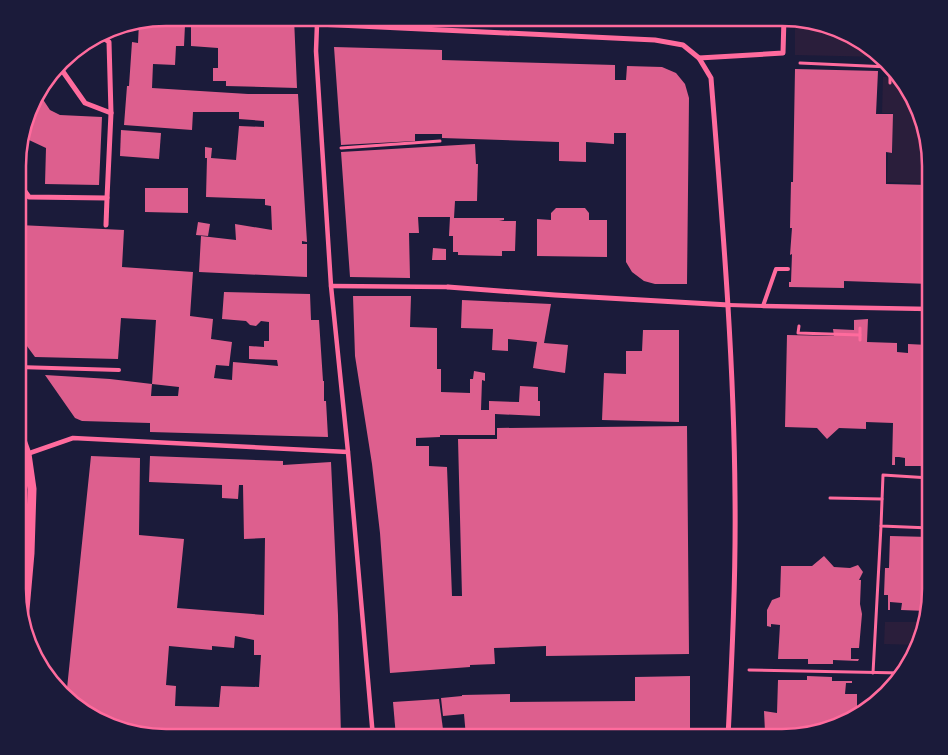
<svg xmlns="http://www.w3.org/2000/svg" width="948" height="755" font-family="'Alegreya Sans',sans-serif">
  <style>
    .green { fill: #2a1e3b }
    .building { fill: #dd5f8e; fill-rule: evenodd }
    .lines { fill: none; stroke-linecap: round; stroke-linejoin: round }
    .path { stroke: #ff6b9d; stroke-width: 3 }
    .service { stroke: #ff6b9d; stroke-width: 4 }
    .pedestrian { stroke: #ff6b9d; stroke-width: 4.5 }
    .minor { stroke: #ff6b9d; stroke-width: 5 }
    .tertiary { stroke: #ff6b9d; stroke-width: 9 }
    .rim { fill: none; stroke: #ff6b9d; stroke-width: 2.5 }
  </style>
  <rect width="100%" height="100%" fill="#1b1b3a"/>
  <g class="green">
    <path d="M795,23H815L838,29L882,57L795,55Z"/>
    <path d="M883,77H896L919,109L930,166V184L887,182L888,153H893V113H882Z"/>
    <path d="M885,622H924L919,645L884,644Z"/>
  </g>
  <g class="building">
    <path d="M191,18H294L297,88L226,86V81H213V68H218V48L191,46Z"/>
    <path d="M713,18H728L727,25L712,24Z"/>
    <path d="M139,22L185,25L184,46H176L175,65L153,64L152,88L248,94H298L307,242L302,241V244H307V277L199,272L201,236L236,240L235,224L272,230L271,206L265,205V199L206,197L207,158H205V147L212,148L211,158L236,160L239,126L264,127V121L239,119V112H193L192,130L124,125L127,86H129L132,42L138,43Z"/>
    <path d="M334,47L442,50V60L615,65V80H626L627,66L662,67L676,73L685,84L689,98L687,284H655L644,281L632,272L626,262V133H614V144L586,142V162L559,161V142L442,138V134H415V141L341,145Z"/>
    <path d="M795,69L878,71L876,114H893L892,153L886,152V184L930,185V284L844,281V288L789,287V282H791L792,254L790,255L792,228H790L791,182H793Z"/>
    <path d="M38,92L50,110L60,115L102,117L99,185L45,184L46,148L29,140L19,147Z"/>
    <path d="M121,130L161,133L159,159L120,156Z"/>
    <path d="M475,144L476,164H478L477,201H455L454,218H504V220L499,221H516L515,251H502V256L458,255V252H453V236H449L450,217H418L419,233H409L410,278L350,277L341,152Z"/>
    <path d="M145,188H188V213L145,212Z"/>
    <path d="M556,208H585L589,213V220H607V257L537,256V219L551,220V213Z"/>
    <path d="M198,222L210,224L208,236L196,235Z"/>
    <path d="M19,225L124,230L122,267L193,272L190,316L213,319L211,339L232,342L229,366L216,365L214,378L232,380L233,362L278,366L277,360L249,359V346L264,347V341H269V322L261,321L256,326L250,325L246,321L222,319L224,292L310,294L311,320H319L323,381H324V401H326L328,437L150,432V423L82,421L75,418L45,375L110,379L152,384L156,320L121,318L118,359L35,357L18,334ZM152,384L179,387L178,396H151Z"/>
    <path d="M433,248L446,249V260H432Z"/>
    <path d="M353,296H411L410,327L437,328V369H441V392L470,393V379H473L474,371L485,373V381L482,380L481,410H489V401L519,402L520,386L538,387V401H540V416L495,414V435H440V437L416,438V446H429V466L447,467L452,596H462L458,439H497V428L687,426L689,654L546,656V646L494,648L495,664L470,665V667L390,673L380,533L372,464L355,356Z"/>
    <path d="M462,300L551,304L544,343L568,345L565,373L533,368L537,342L508,339V351L492,350L493,329L461,328Z"/>
    <path d="M868,319L867,342L897,343V352L908,353V344L928,345L927,353L930,354V458H925L924,466H905V458L899,457H895V465H892L893,423L866,422V429L839,428L827,439L817,428L785,427L787,335L834,336L833,329L854,330V320Z"/>
    <path d="M643,330H679V422L602,420L604,373L626,374V351H642Z"/>
    <path d="M91,456L140,458L139,535L184,539L177,608L264,615L265,538L244,539L243,485H239L238,499L222,498V485L149,482L150,456L283,461V465L331,462L338,615L341,737H157L110,726L68,700L66,698ZM235,636L254,640V655H261L259,687L221,686L219,707L175,706L176,686L166,685L169,646L212,650V646L234,648Z"/>
    <path d="M890,536L930,537V598L927,611L901,610L902,603L890,602V610H888V595H884L885,568H889Z"/>
    <path d="M824,556L834,567L850,568L858,565L863,572L859,580H861L860,604L862,614L859,648H851V659H859L858,661L833,660V664H808V659H778L780,625L771,624V627L767,626V610L772,600L780,597L781,566H812Z"/>
    <path d="M690,676V737H511V733H491V737H466L464,714L443,716L441,698L462,696V695L510,694V702L635,701V677Z"/>
    <path d="M807,676L832,677V681H852V683H846L845,694H857V713L839,726L781,738L769,737L765,732L764,711L777,713L778,680H807Z"/>
    <path d="M439,699L444,737H396L393,702Z"/>
  </g>
  <g class="lines">
    <g class="path">
      <path d="M800,63L889,67"/>
      <path d="M890,83V69"/>
      <path d="M341,148L440,141"/>
      <path d="M799,326L798,333L860,335"/>
      <path d="M860,340V328"/>
      <path d="M830,498L882,499"/>
      <path d="M930,528L881,526L883,475L930,478"/>
      <path d="M749,670L902,673"/>
      <path d="M873,673L881,526"/>
    </g>
    <g class="service">
      <path d="M729,305L763,306L776,269H788"/>
      <path d="M18,367L119,370"/>
    </g>
    <g class="pedestrian">
      <path d="M317,24L316,51L331,286L348,452L373,737"/>
      <path d="M331,286L448,287"/>
      <path d="M763,306L930,309"/>
      <path d="M27,454L73,438L348,452"/>
    </g>
    <g class="minor">
      <path d="M316,18L317,24L655,40L683,45L699,58L711,78C722,217 734,356 735,496C736,576 732,657 728,737"/>
      <path d="M699,58L783,53L784,18"/>
      <path d="M59,66L85,103L111,113"/>
      <path d="M19,183L29,197L107,198L111,113L109,42L101,36"/>
      <path d="M106,225L107,198"/>
      <path d="M448,287L555,295L729,305"/>
    </g>
    <path class="tertiary" d="M18,429L27,454L32,489L30,553L24,621"/>
  </g>
  <path d="M0 0H948V755H0ZM166 26H782A140 140 0 0 1 922 166V589A140 140 0 0 1 782 729H166A140 140 0 0 1 26 589V166A140 140 0 0 1 166 26Z" fill="#1b1b3a" fill-rule="evenodd"/>
  <path class="rim" d="M166 26H782A140 140 0 0 1 922 166V589A140 140 0 0 1 782 729H166A140 140 0 0 1 26 589V166A140 140 0 0 1 166 26Z"/>
</svg>
